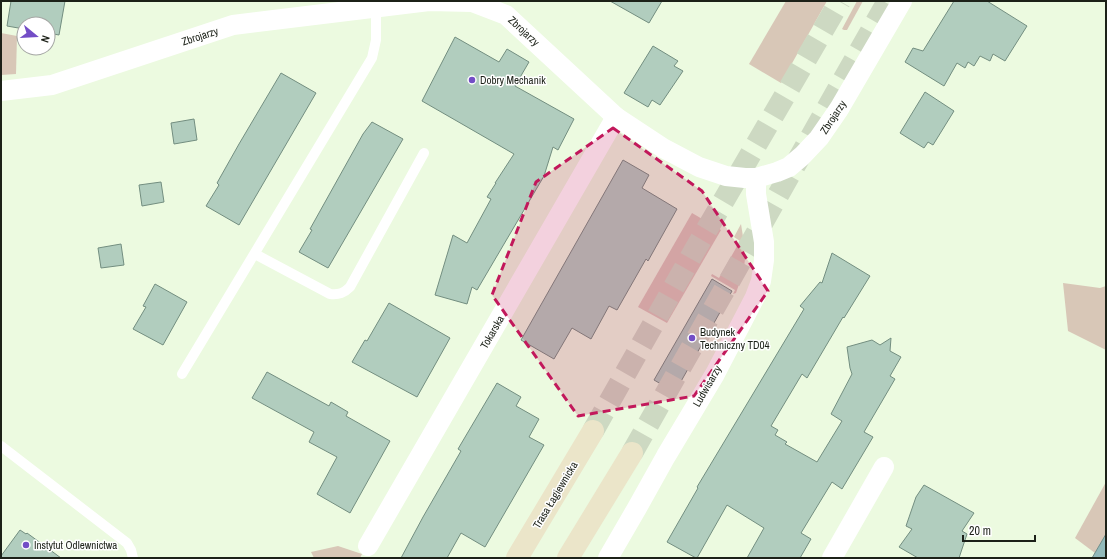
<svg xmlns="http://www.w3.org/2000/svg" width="1107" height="559" font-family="'Archivo Narrow',sans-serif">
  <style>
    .green { fill: #d8c7b7 }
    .water { fill: #92baba; stroke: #6f8c89 }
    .building { fill: #b1cdbe; stroke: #738e80 }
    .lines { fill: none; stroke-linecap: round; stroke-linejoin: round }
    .secondary-tunnel { stroke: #cdd9c2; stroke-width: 22; stroke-dasharray: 22 11; stroke-linecap: butt }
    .lane { stroke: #fff; stroke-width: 10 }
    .street { stroke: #fff; stroke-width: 20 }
    .secondary { stroke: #ebe5c9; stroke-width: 22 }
    .marked { fill: #c2185b; fill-opacity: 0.2; stroke: #c2185b; stroke-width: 3; stroke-dasharray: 8 5; stroke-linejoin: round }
    .poi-dot { fill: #734dc6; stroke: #fff; stroke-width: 1.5 }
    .labels { text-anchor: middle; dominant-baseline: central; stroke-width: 3; stroke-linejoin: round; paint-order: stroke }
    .street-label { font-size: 11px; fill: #1c2118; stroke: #fff }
    .poi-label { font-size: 11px; fill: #1c2118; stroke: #fff; text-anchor: start }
  </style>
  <rect width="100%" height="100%" fill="#ecfae0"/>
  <g class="green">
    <path d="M786,1H827L781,83L749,64Z"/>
    <path d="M857,1H863L847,30H844L842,29Z"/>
    <path d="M1,33L17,36L16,74L1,75Z"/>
    <path d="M692,213L721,230L667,323L638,307Z"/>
    <path d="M741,224C743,236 745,248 745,259C744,271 740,282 736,293L733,294L735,290L711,276L712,274L719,278L740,241L734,237Z"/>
    <path d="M1063,283L1100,288L1106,286V350L1068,331Z"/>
    <path d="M1106,482V534L1095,553L1075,538Z"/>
    <path d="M338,546L362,554L360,558H314L311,552Z"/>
  </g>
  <path class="water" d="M1106,534V558H1092Z"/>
  <g class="building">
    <path d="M11,1H65L59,35L48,33V24H24V29L7,26Z"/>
    <path d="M610,1H662L649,23Z"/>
    <path d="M954,1H987L1027,26L1005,61L993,54L990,61L980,56L974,66L968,62L965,68L957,63L944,86L905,62L913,48L923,51Z"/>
    <path d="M455,37L499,62L507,49L529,62L515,86L574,119L558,150L553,147L544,176L477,290L472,287L467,304L435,295L453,235L467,243L491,199L487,197L496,183H495L514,154L462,124L422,101Z"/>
    <path d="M653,46L678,61L674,66L683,71L660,105L652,100L648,107L624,93Z"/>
    <path d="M281,73L316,93L239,225L206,206L219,185L217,183L239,144Z"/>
    <path d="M925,92L954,111L933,145L928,142L924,148L900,133Z"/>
    <path d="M194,119L197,140L174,144L171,123Z"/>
    <path d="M372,122L403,139L328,268L299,252L312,230L310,229L363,134Z"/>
    <path d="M623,160L649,175L642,188L677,209L648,261L646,259L617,310L609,306L591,339L572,328L554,359L521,340Z"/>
    <path d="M161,182L164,202L142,206L139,185Z"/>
    <path d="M121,244L124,265L101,268L98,248Z"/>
    <path d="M832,253L870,276L844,318L843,317L807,378L802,374L771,426L778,430L775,435L787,442L785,444L817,462L842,421L831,414L852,374L850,368L847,347L872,340L880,345L891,338L890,351L901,357L890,376L895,379L864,432L873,437L842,489L832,482L801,533L811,539L800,558H747L764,528L727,505L697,558H696L667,542L698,488L697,487L804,309L800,306L820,282L822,283Z"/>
    <path d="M712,279L732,291L675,392L654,380Z"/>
    <path d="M155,284L187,302L163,345L133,329L146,307L143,306Z"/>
    <path d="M389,303L450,338L417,397L352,362L365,340L367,341Z"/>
    <path d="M267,372L329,406L331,402L348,412L346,416L390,441L350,513L317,494L337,457L309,442L314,432L252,398Z"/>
    <path d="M497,383L521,397L516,406L539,419L529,437L544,445L485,547L461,533L447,558H401L423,517L461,451L458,449Z"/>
    <path d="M924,485L974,513L962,531L967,534L959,558H918L899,547L912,529L906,526L916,497Z"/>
    <path d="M20,530L26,534L27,533L61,558H1V556Z"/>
  </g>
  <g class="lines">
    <g class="secondary-tunnel">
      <path d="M593,431L696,248L840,1"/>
      <path d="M632,453L888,1"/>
    </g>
    <g class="lane">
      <path d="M255,254L330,294C339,295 344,293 350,287L424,153"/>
      <path d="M182,374L372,58L376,40V8"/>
      <path d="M1,446L127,543L131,550L133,558"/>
    </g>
    <g class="street">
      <path d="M1,91L52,85L233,25L429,1L472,2L506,15L616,117L663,148L699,167L726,176L745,178H756L777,172L789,167L802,156L819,138L839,109L902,1"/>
      <path d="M368,546L616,117"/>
      <path d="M608,558L637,508L666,456L715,374L755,297L761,281L764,260V242L756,194V178"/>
      <path d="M832,558L884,467"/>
    </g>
    <g class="secondary">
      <path d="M517,558L593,431"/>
      <path d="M568,558L632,453"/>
    </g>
  </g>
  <path class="marked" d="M613,128L702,191L768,291L694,396L578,416L492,295L536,182Z"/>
  <g class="poi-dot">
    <circle cx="472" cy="80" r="4"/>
    <circle cx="692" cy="338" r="4"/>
    <circle cx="26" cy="545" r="4"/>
  </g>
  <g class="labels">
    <g class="street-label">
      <text transform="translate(524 31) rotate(43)">Zbrojarzy</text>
      <text transform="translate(200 36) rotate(-18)">Zbrojarzy</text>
      <text transform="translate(833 117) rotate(-57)">Zbrojarzy</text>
      <text transform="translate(492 332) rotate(-60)">Tokarska</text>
      <text transform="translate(707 386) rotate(-60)">Ludwisarzy</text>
      <text transform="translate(555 495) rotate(-59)">Trasa Łagiewnicka</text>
    </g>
    <g class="poi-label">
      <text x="480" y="80">Dobry Mechanik</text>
      <text x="700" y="332">Budynek<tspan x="700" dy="13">Techniczny TD04</tspan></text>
      <text x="34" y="545">Instytut Odlewnictwa</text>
    </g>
  </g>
  <rect width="1107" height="559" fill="none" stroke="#1c2118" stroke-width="4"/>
  <g transform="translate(36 36) rotate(108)"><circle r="19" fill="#ffffff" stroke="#a4a6a3"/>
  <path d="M0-3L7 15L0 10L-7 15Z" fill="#734dc6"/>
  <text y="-6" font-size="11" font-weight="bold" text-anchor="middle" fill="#1c2118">N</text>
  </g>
  <path d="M963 535v6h72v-6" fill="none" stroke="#1c2118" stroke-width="2"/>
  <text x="969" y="535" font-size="12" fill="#1c2118" stroke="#ffffff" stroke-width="3" paint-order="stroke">20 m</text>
</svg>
